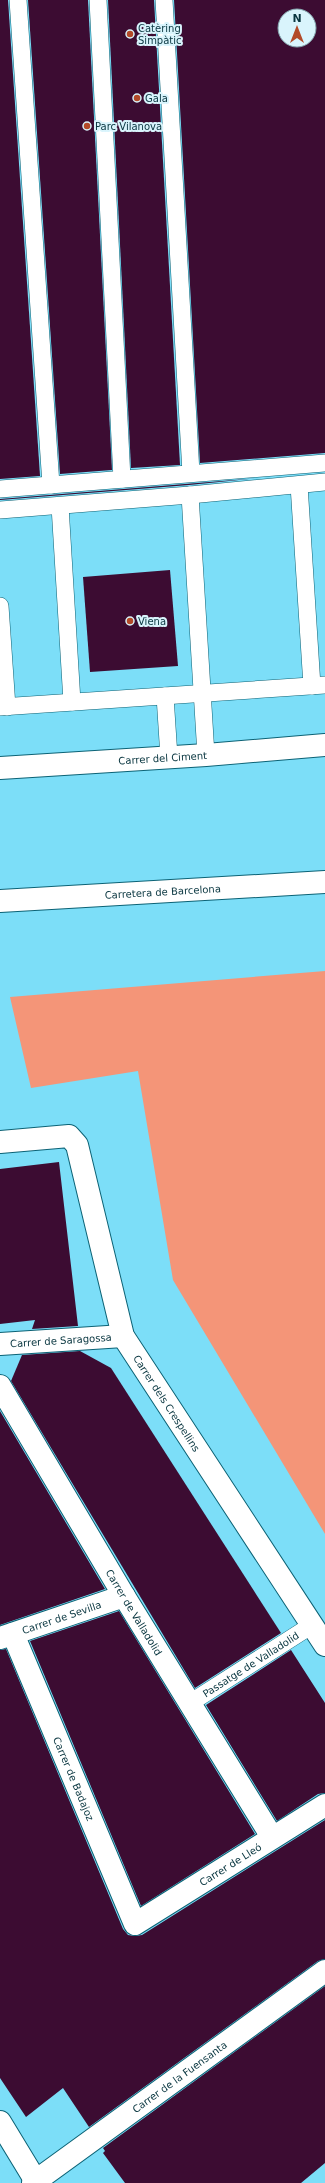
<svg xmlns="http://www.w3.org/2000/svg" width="325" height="2183" font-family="'DejaVu Sans',sans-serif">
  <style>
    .green { fill: #f49578 }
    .building { fill: #3c0c32; fill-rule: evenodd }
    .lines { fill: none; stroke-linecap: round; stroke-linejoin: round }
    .lane-casing { stroke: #0c6275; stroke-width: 18 }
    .street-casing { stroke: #0c6275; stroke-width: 24 }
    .highway-casing { stroke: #0c6275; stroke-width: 24 }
    .lane { stroke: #fff; stroke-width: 17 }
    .street { stroke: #fff; stroke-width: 22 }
    .highway { stroke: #fff; stroke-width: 22 }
    .poi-dot { fill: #b24a28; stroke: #d9f4fc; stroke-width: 1.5 }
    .labels { text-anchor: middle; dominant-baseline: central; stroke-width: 4; stroke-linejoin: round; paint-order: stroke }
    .poi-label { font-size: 10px; fill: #08353f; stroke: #d9f4fc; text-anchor: start }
    .street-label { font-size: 10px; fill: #08353f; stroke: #d9f4fc }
  </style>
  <rect width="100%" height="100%" fill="#7cdef8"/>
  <path class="green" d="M325,971V1534L173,1280L138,1071L31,1088L10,997Z"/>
  <g class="building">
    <path d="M0,0H8L40,476L0,479Z"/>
    <path d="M28,0H88L112,470L60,474Z"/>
    <path d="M108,0H154L180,465L131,468Z"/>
    <path d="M174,0H325V453L200,463ZM285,16H309V40H285Z"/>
    <path d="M259,478L189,485L0,500V499Z"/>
    <path d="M170,570L178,666L90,672L83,577Z"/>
    <path d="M59,1162L78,1326L32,1329L35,1320L0,1324V1169Z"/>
    <path d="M80,1351L111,1368L281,1633L195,1688L11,1381L22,1355Z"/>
    <path d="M0,1411L105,1589L0,1625Z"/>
    <path d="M119,1611L255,1834L141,1906L30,1641Z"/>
    <path d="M6,1649L123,1929L128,1935L135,1936L142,1935L325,1820V1959L318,1961L89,2127L63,2088L26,2117L0,2078V1650Z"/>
    <path d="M291,1650L325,1703V1793L318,1794L277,1821L206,1705Z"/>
    <path d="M325,1986V2163L301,2183H125L103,2153L105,2151L103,2148Z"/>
  </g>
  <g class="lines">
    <defs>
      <g id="lane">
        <path d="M18,0L51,485"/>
        <path d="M98,0L122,479"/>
        <path d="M164,0L191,473"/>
        <path d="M299,485L312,686"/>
        <path d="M0,489L325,463"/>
        <path d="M190,495L206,755"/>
        <path d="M60,506L72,702"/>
        <path d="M0,510L190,495L325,482"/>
        <path d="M0,606L7,707"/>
        <path d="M165,696L169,757"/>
        <path d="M0,707L325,685"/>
        <path id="s1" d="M190,1703L312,1625"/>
      </g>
      <g id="street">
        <path id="s2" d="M0,768L206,755L325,745"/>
        <path id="s3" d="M0,1142L69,1136L77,1145L123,1336L325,1645"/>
        <path id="s4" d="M0,1344L123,1336"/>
        <path id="s5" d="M0,1386L124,1596L272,1837"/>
        <path id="s6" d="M13,1634L135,1924L325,1805"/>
        <path id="s7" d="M0,1638L124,1596"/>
        <path d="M0,2122L37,2183"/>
        <path id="s8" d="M33,2183L325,1971"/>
      </g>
      <g id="highway">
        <path id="s9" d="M0,901L325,882"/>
      </g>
    </defs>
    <use href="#lane" class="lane-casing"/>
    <use href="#street" class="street-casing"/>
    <use href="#highway" class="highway-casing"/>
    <use href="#lane" class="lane"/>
    <use href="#street" class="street"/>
    <use href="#highway" class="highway"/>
  </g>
  <g class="poi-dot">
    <circle cx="130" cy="34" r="4"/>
    <circle cx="137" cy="98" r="4"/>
    <circle cx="87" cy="126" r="4"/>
    <circle cx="130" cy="621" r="4"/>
  </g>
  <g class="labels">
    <g class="poi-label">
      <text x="138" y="28">Catèring<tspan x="138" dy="12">Simpàtic</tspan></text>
      <text x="145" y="98">Gala</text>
      <text x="95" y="126">Parc Vilanova</text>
      <text x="138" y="621">Viena</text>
    </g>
    <g class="street-label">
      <text stroke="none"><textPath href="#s2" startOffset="163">Carrer del Ciment</textPath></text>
      <text stroke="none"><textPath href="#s9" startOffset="163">Carretera de Barcelona</textPath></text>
      <text stroke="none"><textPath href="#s4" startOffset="61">Carrer de Saragossa</textPath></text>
      <text stroke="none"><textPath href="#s3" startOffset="358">Carrer dels Crespellins</textPath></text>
      <text stroke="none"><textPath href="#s5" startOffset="263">Carrer de Valladolid</textPath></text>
      <text stroke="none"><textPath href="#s7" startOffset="65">Carrer de Sevilla</textPath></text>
      <text stroke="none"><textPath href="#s1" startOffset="72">Passatge de Valladolid</textPath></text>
      <text stroke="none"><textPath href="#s6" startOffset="157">Carrer de Badajoz</textPath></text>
      <text stroke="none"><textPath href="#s6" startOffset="427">Carrer de Lleó</textPath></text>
      <text stroke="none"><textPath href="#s8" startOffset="181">Carrer de la Fuensanta</textPath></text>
    </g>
  </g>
  <g transform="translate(297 28)"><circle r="19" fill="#d9f4fc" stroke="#85a8b0"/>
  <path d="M0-3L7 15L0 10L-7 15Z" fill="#b24a28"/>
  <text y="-6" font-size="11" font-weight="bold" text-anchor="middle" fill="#08353f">N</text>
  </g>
</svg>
